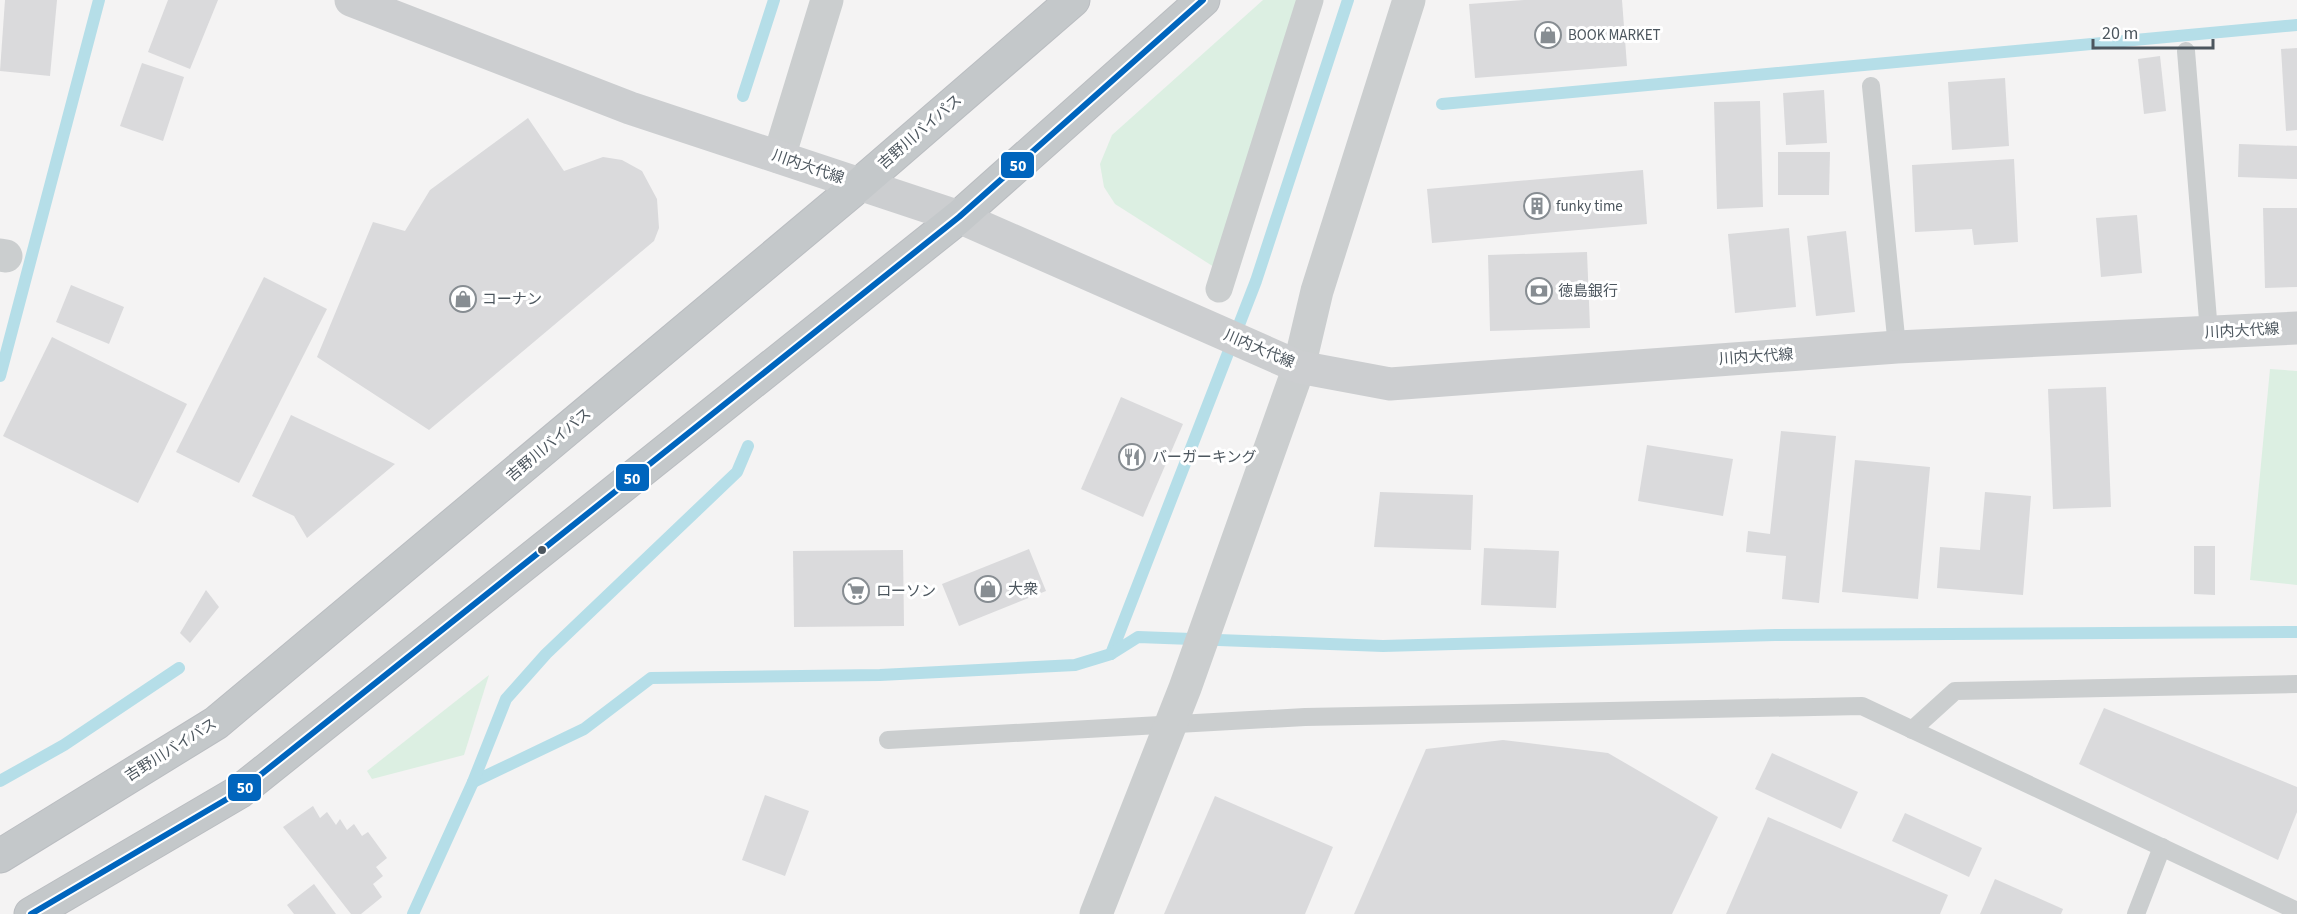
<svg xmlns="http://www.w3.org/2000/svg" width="2297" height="914" font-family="'Source Sans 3','Noto Sans JP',sans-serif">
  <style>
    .green { fill: #dcefe2 }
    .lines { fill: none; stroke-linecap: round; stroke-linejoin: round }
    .stream { stroke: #b5dee8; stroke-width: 12 }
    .building { fill: #dadadc }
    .trunk-casing { stroke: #babdc1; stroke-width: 35 }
    .service { stroke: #cbcecf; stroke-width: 18 }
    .pedestrian { stroke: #cbcecf; stroke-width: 27 }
    .minor { stroke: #cbcecf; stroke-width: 33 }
    .tertiary { stroke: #cbcecf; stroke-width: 33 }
    .secondary { stroke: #ccced0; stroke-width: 33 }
    .trunk { stroke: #c4c8ca; stroke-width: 33 }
    .bus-1-casing { stroke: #fff; stroke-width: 10 }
    .bus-1 { stroke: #0065bd; stroke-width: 6 }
    .bus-dot { fill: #4c565e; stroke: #fff; stroke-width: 2 }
    .labels { text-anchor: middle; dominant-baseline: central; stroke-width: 6; stroke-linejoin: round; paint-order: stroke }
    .poi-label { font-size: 15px; fill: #4c565e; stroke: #fff; text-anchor: start }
    .street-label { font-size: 15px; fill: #4c565e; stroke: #fff }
    .line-badge { stroke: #fff; stroke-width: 2 }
    .badge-label { font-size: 16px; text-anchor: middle; font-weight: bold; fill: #fff }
  </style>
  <rect width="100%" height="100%" fill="#f4f3f3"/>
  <g class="green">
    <path d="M1263,0H1297L1214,267L1115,204L1104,187L1100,164L1112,135Z"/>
    <path d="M2270,369L2297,371V585L2250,580Z"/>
    <path d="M489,675L464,755L372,779L367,771Z"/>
  </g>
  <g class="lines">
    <g class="stream">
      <path d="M743,96L774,0"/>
      <path d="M1442,104L2297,25"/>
      <path d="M0,376L99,0"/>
      <path d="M1111,654L1256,281L1348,0"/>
      <path d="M0,781L64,745L179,668"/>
      <path d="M473,782L584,729L651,678L880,675L1075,665L1111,654L1138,637L1383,646L1775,635L2297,632"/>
      <path d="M413,914L473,782L506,699L546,654L737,472L748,446"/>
    </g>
  </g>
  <g class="building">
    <path d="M5,0H57L50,76L0,71Z"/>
    <path d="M168,0H218L190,69L148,52Z"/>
    <path d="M1524,0H1622L1627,66L1475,78L1469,4Z"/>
    <path d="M2297,48V130L2286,131L2281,49Z"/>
    <path d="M2160,56L2166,111L2144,114L2138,59Z"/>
    <path d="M142,63L184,77L163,141L120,126Z"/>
    <path d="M2005,78L2009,146L1952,150L1948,82Z"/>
    <path d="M1824,90L1827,143L1786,145L1783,93Z"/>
    <path d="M1760,101L1763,207L1717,209L1714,102Z"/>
    <path d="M528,118L564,171L603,157L622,160L642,171L657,199L659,228L654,241L429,430L317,357L373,222L405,231L430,190Z"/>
    <path d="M2239,144L2297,146V179L2238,177Z"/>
    <path d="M1778,152H1830L1829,195H1778Z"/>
    <path d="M2014,159L2018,242L1974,245L1972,229L1915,232L1912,165Z"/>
    <path d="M1643,170L1647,224L1432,243L1427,189Z"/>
    <path d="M2263,208H2297V287L2265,288Z"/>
    <path d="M2137,215L2142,273L2101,277L2096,218Z"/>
    <path d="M1789,228L1796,307L1735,313L1728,234Z"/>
    <path d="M1846,231L1855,312L1816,316L1807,236Z"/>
    <path d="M1587,252L1590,328L1490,331L1488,255Z"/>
    <path d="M264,277L327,309L239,483L176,452Z"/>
    <path d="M71,285L124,307L109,344L56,322Z"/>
    <path d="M52,337L187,404L138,503L3,436Z"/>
    <path d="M2106,387L2111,507L2053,509L2048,389Z"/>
    <path d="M1121,397L1183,424L1143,517L1081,489Z"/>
    <path d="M291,415L395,464L307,538L294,516L252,496Z"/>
    <path d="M1781,431L1836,436L1819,603L1782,599L1786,556L1746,552L1748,531L1770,534Z"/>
    <path d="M1647,445L1733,459L1723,516L1638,501Z"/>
    <path d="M1855,460L1930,467L1918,599L1842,592Z"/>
    <path d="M1380,492L1473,495L1471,550L1374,547Z"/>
    <path d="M1985,492L2031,496L2023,595L1937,588L1940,547L1980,550Z"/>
    <path d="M2194,546H2215V595L2194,594Z"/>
    <path d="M1484,548L1559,551L1556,608L1481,605Z"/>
    <path d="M1029,549L1046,591L959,626L942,584Z"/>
    <path d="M903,550L904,626L794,627L793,551Z"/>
    <path d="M206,590L219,607L190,643L180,633Z"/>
    <path d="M2104,708L2297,787V812L2278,860L2079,764Z"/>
    <path d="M1503,740L1608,753L1718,817L1672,914H1354L1426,749Z"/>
    <path d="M1772,753L1858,792L1841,829L1755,789Z"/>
    <path d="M765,795L809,811L785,876L742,860Z"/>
    <path d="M1215,796L1333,847L1305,914H1164Z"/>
    <path d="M313,806L320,818L327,812L336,825L340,819L347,830L354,824L362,836L368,832L387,858L376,867L383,876L373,884L382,897L361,914H351L283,827Z"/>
    <path d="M1905,813L1982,848L1969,877L1892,841Z"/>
    <path d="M1768,817L1948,895L1940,914H1726Z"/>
    <path d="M1995,879L2063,909L2061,914H1980Z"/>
    <path d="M314,884L336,914H294L287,905Z"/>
  </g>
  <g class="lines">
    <defs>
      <g id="trunk">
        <path d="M0,856L216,723L859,185L1073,0"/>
        <path d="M31,914L239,792L959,217L1203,0"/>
      </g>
    </defs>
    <use href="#trunk" class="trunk-casing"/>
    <g class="service">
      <path d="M2186,51L2209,332"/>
      <path d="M1871,86L1897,347"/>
      <path d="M1912,730L1955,691L2297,684"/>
      <path d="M888,740L1305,717L1862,706L2297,911"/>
      <path d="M2136,914L2162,847"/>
    </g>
    <path class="pedestrian" d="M1219,289L1310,0"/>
    <g class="minor">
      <path d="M779,157L827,0"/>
      <path d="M0,255L6,256"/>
    </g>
    <path class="tertiary" d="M1096,914L1185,688L1299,367L1317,291L1409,0"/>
    <path class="secondary" d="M351,0L630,108L959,217L1299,367L1390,384L1897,347L2297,328"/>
    <use href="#trunk" class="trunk"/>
    <defs>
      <path id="bus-1" d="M31,914L239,792L959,217L1203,0"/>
    </defs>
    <use href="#bus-1" class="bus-1-casing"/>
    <use href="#bus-1" class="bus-1"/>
  </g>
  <defs>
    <symbol id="shop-ring" viewBox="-11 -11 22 22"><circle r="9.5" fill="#fff" stroke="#878d92" stroke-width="1.5"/><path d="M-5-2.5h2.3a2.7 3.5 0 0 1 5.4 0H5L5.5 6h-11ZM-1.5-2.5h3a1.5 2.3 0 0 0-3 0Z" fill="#878d92"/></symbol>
    <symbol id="building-ring" viewBox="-11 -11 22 22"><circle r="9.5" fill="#fff" stroke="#878d92" stroke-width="1.5"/><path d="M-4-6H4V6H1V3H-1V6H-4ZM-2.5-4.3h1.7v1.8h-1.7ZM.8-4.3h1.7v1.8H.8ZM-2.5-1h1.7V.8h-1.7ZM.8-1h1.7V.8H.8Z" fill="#878d92"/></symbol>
    <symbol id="bank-ring" viewBox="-11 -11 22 22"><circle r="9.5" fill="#fff" stroke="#878d92" stroke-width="1.5"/><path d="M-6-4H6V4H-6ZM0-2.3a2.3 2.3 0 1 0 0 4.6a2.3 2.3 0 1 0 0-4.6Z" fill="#878d92"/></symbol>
    <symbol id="restaurant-ring" viewBox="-11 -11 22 22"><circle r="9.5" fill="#fff" stroke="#878d92" stroke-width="1.5"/><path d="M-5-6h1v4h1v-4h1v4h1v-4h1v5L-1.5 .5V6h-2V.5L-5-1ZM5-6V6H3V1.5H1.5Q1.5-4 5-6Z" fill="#878d92"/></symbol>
    <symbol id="supermarket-ring" viewBox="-11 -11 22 22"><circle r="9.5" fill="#fff" stroke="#878d92" stroke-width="1.5"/><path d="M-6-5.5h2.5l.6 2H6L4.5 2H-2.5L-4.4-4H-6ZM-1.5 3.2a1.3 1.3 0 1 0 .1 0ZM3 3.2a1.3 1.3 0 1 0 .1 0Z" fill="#878d92"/></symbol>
  </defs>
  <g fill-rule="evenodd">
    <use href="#shop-ring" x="1533" y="20" width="30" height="30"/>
    <use href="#building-ring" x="1522" y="191" width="30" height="30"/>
    <use href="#bank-ring" x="1524" y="276" width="30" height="30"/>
    <use href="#shop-ring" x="448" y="284" width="30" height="30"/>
    <use href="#restaurant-ring" x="1117" y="442" width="30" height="30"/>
    <use href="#shop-ring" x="973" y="574" width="30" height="30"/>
    <use href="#supermarket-ring" x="841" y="576" width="30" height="30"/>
  </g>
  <circle class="bus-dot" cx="542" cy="550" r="5"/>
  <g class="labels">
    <g class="poi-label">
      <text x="1568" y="35">BOOK MARKET</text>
      <text x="1556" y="206">funky time</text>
      <text x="1558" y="291">徳島銀行</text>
      <text x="482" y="299">コーナン</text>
      <text x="1152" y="457">バーガーキング</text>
      <text x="1008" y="589">大衆</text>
      <text x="876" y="591">ローソン</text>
    </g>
    <g class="street-label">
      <text transform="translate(920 132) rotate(-41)">吉野川バイパス</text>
      <text transform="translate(808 167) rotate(19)">川内大代線</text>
      <text transform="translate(2242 331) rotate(-3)">川内大代線</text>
      <text transform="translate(1259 349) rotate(23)">川内大代線</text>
      <text transform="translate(1756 357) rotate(-4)">川内大代線</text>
      <text transform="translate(549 445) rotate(-40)">吉野川バイパス</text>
      <text transform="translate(171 750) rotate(-32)">吉野川バイパス</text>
    </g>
  </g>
  <g class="line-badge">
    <rect x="1000" y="151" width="35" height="28" rx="6" fill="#0065bd"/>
    <rect x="615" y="463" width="35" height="29" rx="6" fill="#0065bd"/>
    <rect x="227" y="773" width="35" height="29" rx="6" fill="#0065bd"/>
  </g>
  <g class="badge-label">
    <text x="1018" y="171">50</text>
    <text x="632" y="484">50</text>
    <text x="245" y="793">50</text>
  </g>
  <path d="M2093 39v9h120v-9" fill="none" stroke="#4c565e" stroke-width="3"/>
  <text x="2102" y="39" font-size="18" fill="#4c565e" stroke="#ffffff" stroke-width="4.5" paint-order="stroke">20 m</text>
</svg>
